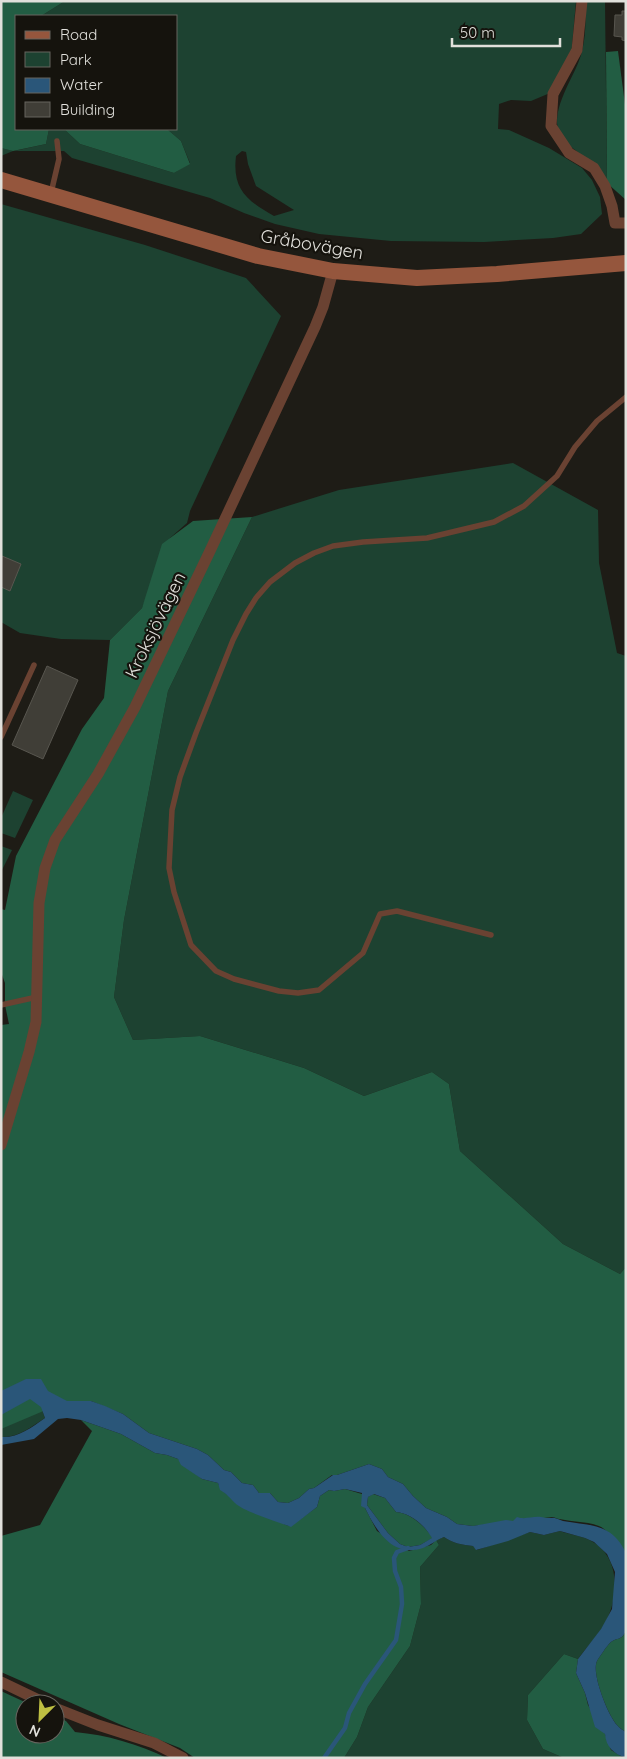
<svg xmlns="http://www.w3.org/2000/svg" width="627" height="1759" font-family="Quicksand,sans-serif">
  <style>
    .green { fill: #1d4231; fill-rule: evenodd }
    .forest { fill: #225d43 }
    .water { fill: #2a5679; fill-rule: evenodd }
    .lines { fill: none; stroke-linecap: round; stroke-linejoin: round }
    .stream { stroke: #2a5679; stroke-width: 4.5 }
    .building { fill: #403e37; stroke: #58564f }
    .lane { stroke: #6a4232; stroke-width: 5.5 }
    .street { stroke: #6a4232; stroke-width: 11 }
    .secondary { stroke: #95563d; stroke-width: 16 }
    .labels { text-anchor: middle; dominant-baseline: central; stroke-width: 4.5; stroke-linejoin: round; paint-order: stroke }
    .street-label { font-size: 18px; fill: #e1e0db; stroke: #15130d }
  </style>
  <rect width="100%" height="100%" fill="#1e1c16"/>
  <g class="green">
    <path d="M65,1H576L571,57L550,93L531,101L511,100L499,104L498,129L509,130L549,148L582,168L592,180L600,197L602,214L581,234L553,238L484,242L391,241L319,234L275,224L244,213L210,198L72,158L64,151H13L1,156V148L14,151L46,144L49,129H64L80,144L174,173L190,163L181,141L167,129H176V16H41ZM242,151L246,152L248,164L256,186L294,210L274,216C247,201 232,189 236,156Z"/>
    <path d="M585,1H605L607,183C601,175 594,167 587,160C578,151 564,144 559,132C550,109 575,76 581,55C586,38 586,19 585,1Z"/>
    <path d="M1,204L145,245L246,278L281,316L190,511L187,523L170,538L142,608L110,640L61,639L20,633L1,622Z"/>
    <path d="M513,463L598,510L599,563L617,653L626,656V1267L620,1274L563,1244L460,1151L449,1084L432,1072L364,1096L304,1068L200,1036L133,1040L114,997L124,920L168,691L252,517L339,490Z"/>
    <path d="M13,791L33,800L15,838L1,833V818Z"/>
    <path d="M1,846L12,850L1,872Z"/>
    <path d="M41,1407L45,1418C31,1427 18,1438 1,1437V1415Z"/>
    <path d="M560,1531C571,1535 584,1536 593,1542C620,1558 619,1596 606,1621C599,1635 587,1646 578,1659L564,1654L528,1695L527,1720L543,1749L564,1758H344L357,1737L368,1707L410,1646L421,1604L420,1567L439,1545L436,1540L444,1537C452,1543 463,1545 473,1546L477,1550L530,1532L544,1535Z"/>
  </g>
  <g class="forest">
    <path d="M1,1H65L41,16H16V129H49L46,144L13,151L1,148Z"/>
    <path d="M618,51L626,112V200L607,183L606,52Z"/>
    <path d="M64,129H167L181,141L190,164L174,173L80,144Z"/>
    <path d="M252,517L168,691L124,920L114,997L133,1040L200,1036L304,1068L364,1096L432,1072L449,1084L460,1151L563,1244L620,1274L626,1267V1553C619,1546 612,1535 604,1529C593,1520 567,1523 553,1517L473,1526L457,1524L447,1517L426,1508L413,1496L403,1484L388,1477L382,1469L369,1464L337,1475H332L314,1488L309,1489L299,1498L288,1503L278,1502L270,1493H259L253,1485L242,1483L231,1472L224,1470L208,1455L197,1449L149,1433L123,1414L91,1401H67L1,1429V1025L9,1024L5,1005V983L1,972V909L5,910L16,856L82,729L104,698L110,640L142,608L162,544L193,521Z"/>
    <path d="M81,1420L121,1434L155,1453L167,1455L178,1459L202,1479L218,1483C224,1501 269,1516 286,1525L291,1526L317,1507L320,1496L329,1490L334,1491L345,1489L362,1494L365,1508L377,1531L409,1551L431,1545L436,1540L439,1545L420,1567L421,1604L410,1646L368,1707L357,1737L344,1758H195L180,1748L119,1724L1,1672V1536L40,1525L92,1431Z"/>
    <path d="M373,1494L385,1498L396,1512C411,1513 424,1526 433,1538L420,1545L408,1547L400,1544L388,1533L367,1505L368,1497Z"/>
    <path d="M626,1631V1732C623,1730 619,1728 617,1725C608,1715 591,1673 597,1661C599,1658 608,1644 611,1642C618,1637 621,1641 626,1631Z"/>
    <path d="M564,1654L578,1659L576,1673L585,1693L588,1705L605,1734L611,1750L624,1758H564L543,1749L527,1720L528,1695Z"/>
    <path d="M1,1691L29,1704H25V1734H55V1716L66,1721L75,1732C107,1735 138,1744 167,1758H1Z"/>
  </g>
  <path class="water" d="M26,1379H41L48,1391L67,1401H91L105,1406L123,1414L149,1433L197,1449L208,1455L224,1470L231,1472L242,1483L253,1485L259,1493H270L278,1502L288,1503L299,1498L309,1489L314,1488L333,1475H337L369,1464L382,1469L388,1477L403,1484L413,1496L426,1508L447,1517L457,1524L473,1526L506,1520L513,1521L517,1517C525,1520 532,1516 541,1517C545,1518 547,1518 552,1518C555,1517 559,1520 563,1521C591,1526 612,1523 626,1553V1631C621,1641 618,1637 611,1642C608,1644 599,1658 597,1661C591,1673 608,1715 617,1725C619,1728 623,1730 626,1732V1758C614,1754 606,1747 605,1734L595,1727L585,1693L576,1673L578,1659L601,1629L612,1609L615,1572L607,1554L594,1542L585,1538L560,1531L544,1535L530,1532L508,1541L476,1550L473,1546C463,1545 452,1543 444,1537C436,1540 431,1545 423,1548C393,1558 377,1532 365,1508L361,1506L362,1493L345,1489L334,1491L329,1490L320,1496L317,1507L291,1527C279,1522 244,1512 235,1503C230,1498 227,1494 220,1490L218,1483L202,1479L181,1465L178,1459L167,1455L155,1453L121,1434L81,1420L67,1418L58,1419L34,1439L1,1445V1437C18,1438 31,1428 45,1418L41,1407L30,1399L1,1415V1391ZM374,1494L385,1498L396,1512C411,1513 425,1526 432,1538L420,1545L408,1547L400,1544L388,1533L367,1505L368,1497Z"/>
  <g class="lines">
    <path class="stream" d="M324,1758L345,1728L349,1713L365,1684L396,1640L402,1604L401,1587L395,1571L394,1558L397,1552L408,1548"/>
  </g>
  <g class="building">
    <path d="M622,11H626V41L622,40V37L614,36L615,15H622Z"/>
    <path d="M2,556L21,564L10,591L1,587Z"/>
    <path d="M47,666L78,680L43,759L12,745Z"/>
  </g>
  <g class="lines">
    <g class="lane">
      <path d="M51,193L59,159L57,141"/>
      <path d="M1,737L34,665"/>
      <path d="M491,935L397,911L380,914L363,953L319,990L298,993L279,991L234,979L216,971L191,945L174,892L169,868L172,810L180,777L196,733L233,640L246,614L256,598L270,582L295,563L314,553L333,546L363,542L427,538L494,522L524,506L557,476L575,447L597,421L626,397"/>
      <path d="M1,1005L37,997"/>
    </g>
    <g class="street">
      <path d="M582,1L577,50L553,94L551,126L569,153L594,168L605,186L612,206L615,223H626"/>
      <path d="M1,1145L29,1052L36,1022L39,903L45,868L55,840L98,774L135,707L209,553L315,327L323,307L333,271"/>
      <path d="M1,1682L47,1704"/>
      <path d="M55,1708L98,1725L154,1743L183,1758"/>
    </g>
    <path class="secondary" d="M1,180L258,256L333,271L417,278L497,274L626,263"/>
  </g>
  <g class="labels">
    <g class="street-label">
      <text transform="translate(312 244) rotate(10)">Gråbovägen</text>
      <text transform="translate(155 625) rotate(-64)">Kroksjövägen</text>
    </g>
  </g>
  <rect width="627" height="1759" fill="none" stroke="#e1e0db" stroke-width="5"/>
  <rect x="15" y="15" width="162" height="115" fill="#15130d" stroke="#67655f"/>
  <rect x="25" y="31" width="25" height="8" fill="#95563d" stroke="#67655f"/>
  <text x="60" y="40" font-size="15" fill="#e1e0db">Road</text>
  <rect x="25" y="52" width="25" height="15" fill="#1d4231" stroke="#67655f"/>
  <text x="60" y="65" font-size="15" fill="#e1e0db">Park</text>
  <rect x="25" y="78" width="25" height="15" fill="#2a5679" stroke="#67655f"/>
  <text x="60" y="90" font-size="15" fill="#e1e0db">Water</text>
  <rect x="25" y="102" width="25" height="15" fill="#403e37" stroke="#67655f"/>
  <text x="60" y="115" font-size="15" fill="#e1e0db">Building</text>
  <g transform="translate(40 1719) rotate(204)"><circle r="24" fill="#15130d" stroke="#67655f"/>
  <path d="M0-4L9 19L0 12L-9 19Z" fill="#bebf42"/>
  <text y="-8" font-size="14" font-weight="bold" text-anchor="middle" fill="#e1e0db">N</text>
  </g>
  <path d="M452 38v8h108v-8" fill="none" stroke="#e1e0db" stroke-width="2.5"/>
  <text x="460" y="38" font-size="15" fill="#e1e0db" stroke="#15130d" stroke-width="4" paint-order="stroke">50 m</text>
</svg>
